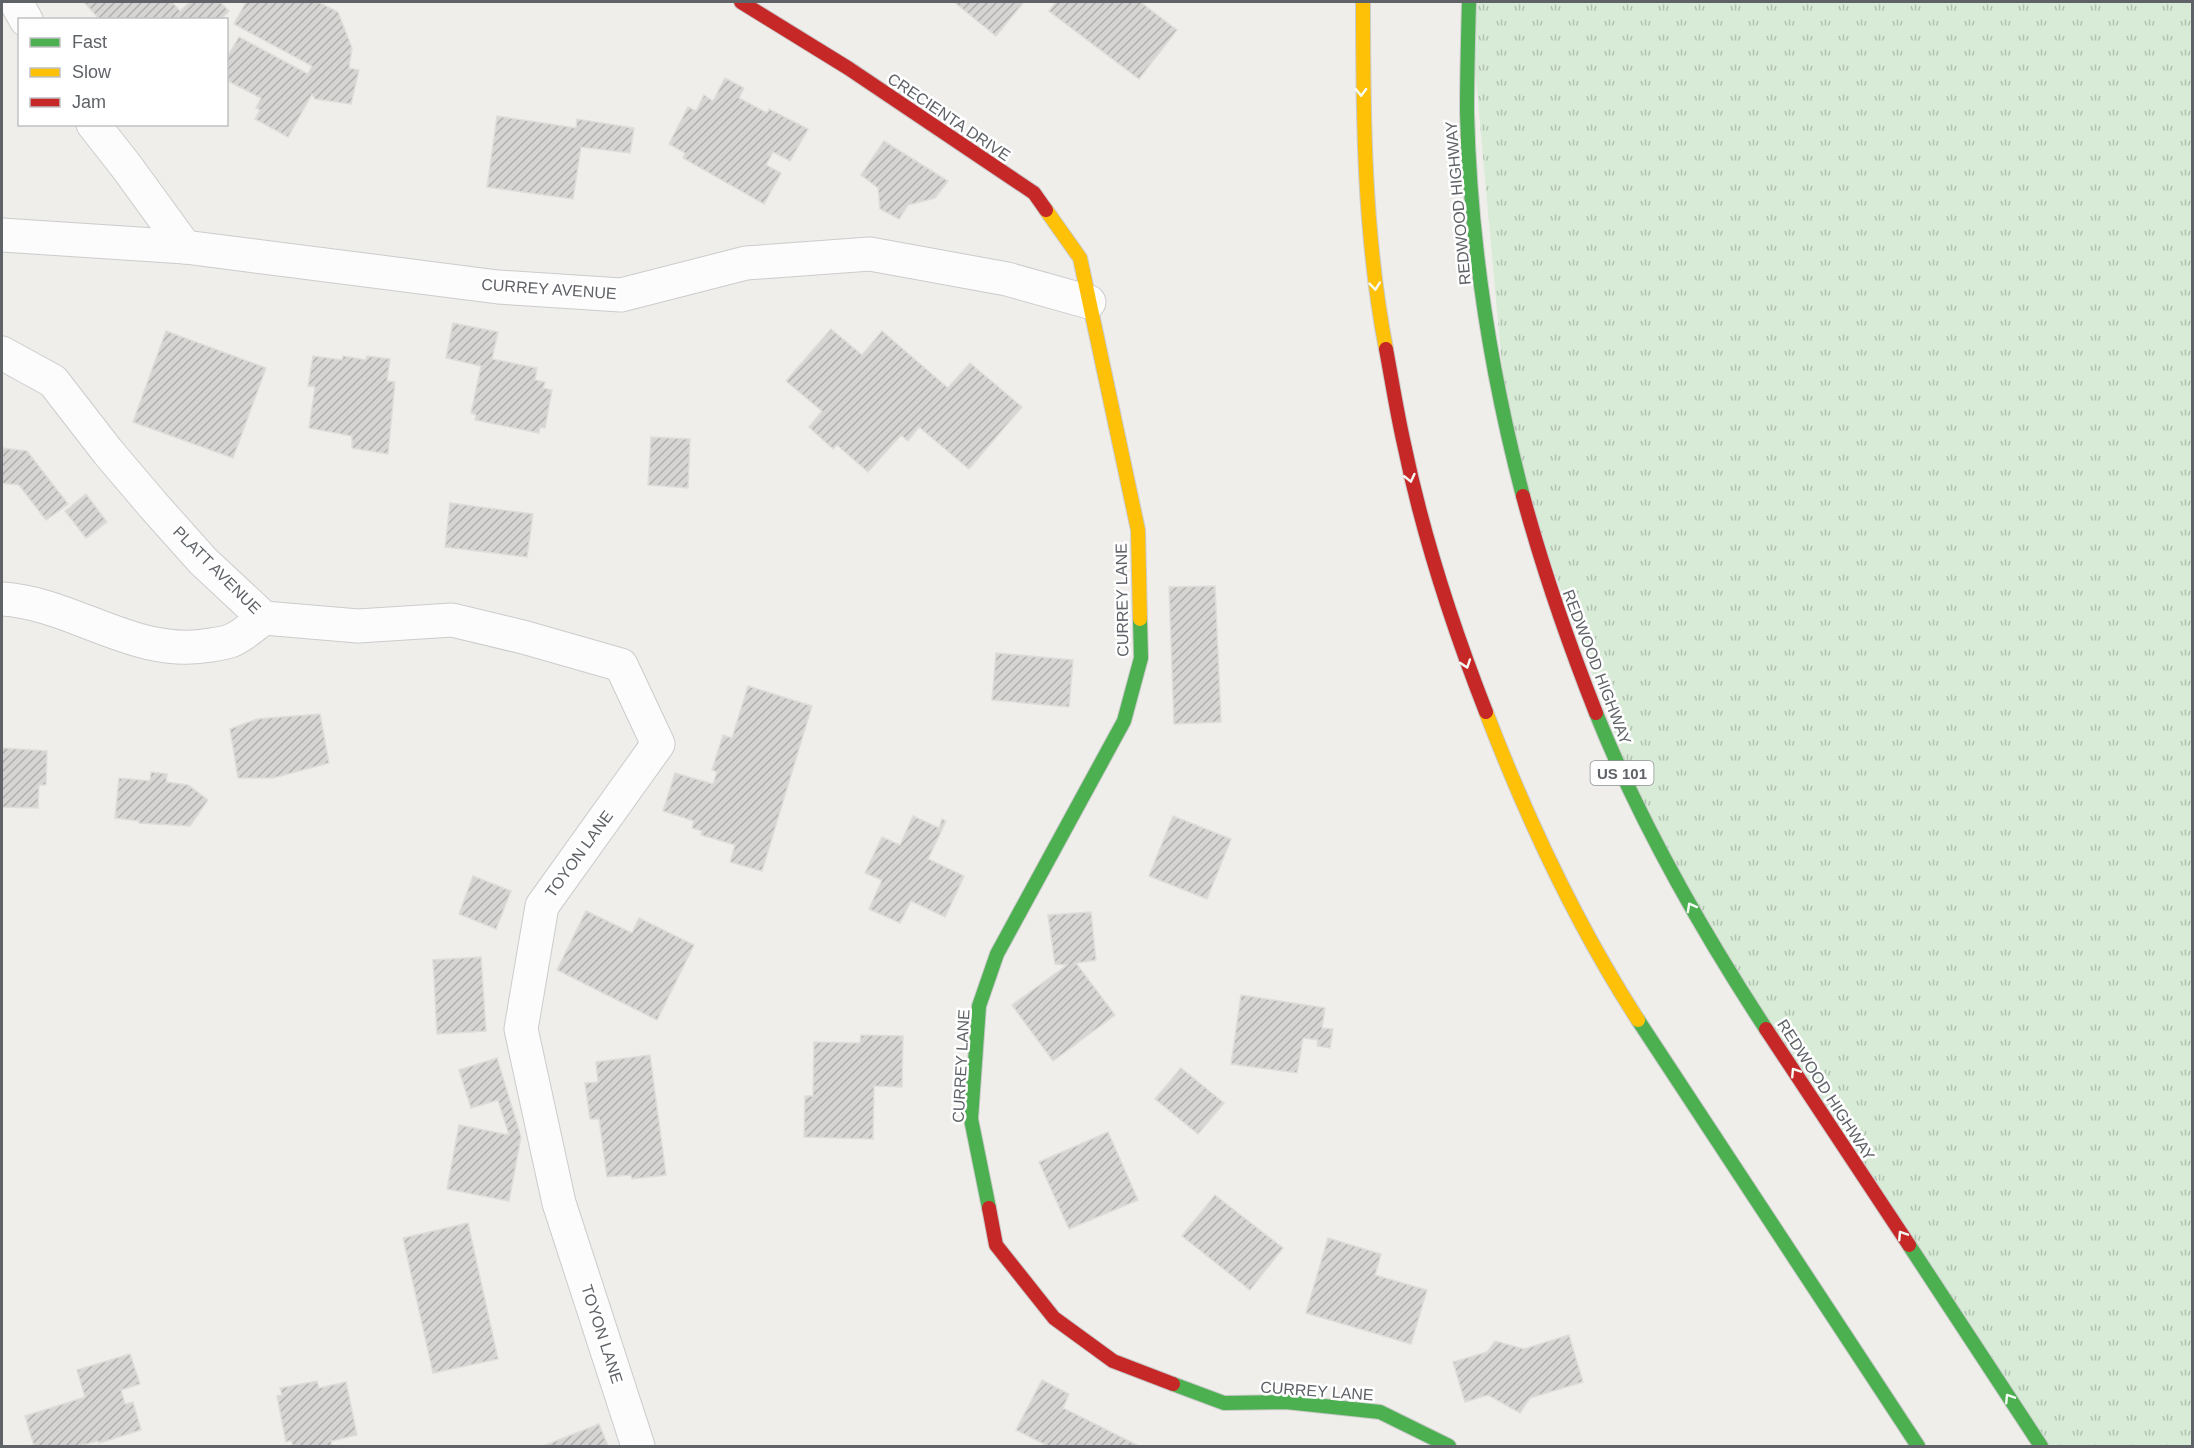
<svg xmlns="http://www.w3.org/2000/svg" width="2194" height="1448" font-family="Arial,sans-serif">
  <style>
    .grass { fill: url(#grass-tufts) }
    .building { fill: url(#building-hatch); stroke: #deddd9; stroke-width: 1.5 }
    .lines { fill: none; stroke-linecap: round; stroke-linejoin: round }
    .street-casing { stroke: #cbcccc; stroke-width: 35 }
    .fast-casing { stroke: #cacacb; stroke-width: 16 }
    .slow-casing { stroke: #cacacb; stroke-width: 16 }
    .jam-casing { stroke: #cacacb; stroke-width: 16 }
    .street { stroke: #fdfcfc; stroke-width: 33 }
    .fast { stroke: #4caf50; stroke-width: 14 }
    .slow { stroke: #ffc107; stroke-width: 14 }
    .jam { stroke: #c62828; stroke-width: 14 }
    .oneway { stroke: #f6fbf6 }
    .labels { text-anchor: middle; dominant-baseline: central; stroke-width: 5; stroke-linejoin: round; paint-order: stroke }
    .shield { fill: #fff; stroke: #8f9295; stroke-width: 1.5 }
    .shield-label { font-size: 15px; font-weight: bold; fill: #5f6368 }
    .street-label { font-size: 16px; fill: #5f6368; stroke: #fff }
  </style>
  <defs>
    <pattern id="grass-tufts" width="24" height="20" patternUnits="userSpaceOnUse" patternTransform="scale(1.5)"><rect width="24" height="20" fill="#d8ebd6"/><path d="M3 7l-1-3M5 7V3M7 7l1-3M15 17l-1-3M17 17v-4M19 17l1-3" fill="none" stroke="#b2c2b1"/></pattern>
    <pattern id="building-hatch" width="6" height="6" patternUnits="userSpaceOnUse" patternTransform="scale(1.5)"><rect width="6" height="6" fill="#d6d5d3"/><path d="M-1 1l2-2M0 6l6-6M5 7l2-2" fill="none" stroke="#b1b0af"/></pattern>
  </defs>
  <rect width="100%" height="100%" fill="#efeeea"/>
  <path class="grass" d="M1469,2H2192V1446H2041L1658,850L1510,453Z"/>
  <g class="building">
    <path d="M84,2H172L180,11L190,2H220L229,11L220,20H100Z"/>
    <path d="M246,2H318L338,12L352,48L349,68L359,70L351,104L315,99L312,94L288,137L255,119L260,110L256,108L261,98L226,80V59L239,37L308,74L312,66L234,24Z"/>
    <path d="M954,2H1021L1023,3L996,36Z"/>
    <path d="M1056,2H1140L1177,30L1139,79L1049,11Z"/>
    <path d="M725,78L744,88L739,98L767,113L769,109L808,129L790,161L773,152L766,165L781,173L764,204L683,158L685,153L669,144L688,107L696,111L704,95L713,101Z"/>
    <path d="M497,116L576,128L577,119L634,128L630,153L581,147L573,199L487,187Z"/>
    <path d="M884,141L948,181L935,198L908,205L899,219L880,209L878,188L861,175Z"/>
    <path d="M453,323L498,332L492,359L537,368L535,380L545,382L543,388L552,390L545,428L540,427L539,433L475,420L476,415L471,413L481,366L446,358Z"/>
    <path d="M831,329L862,355L882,331L948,388L970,363L1022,407L969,469L919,427L908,441L901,435L868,472L837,445L833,449L809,427L822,411L786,381Z"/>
    <path d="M166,331L266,368L233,458L133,422Z"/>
    <path d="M313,356L342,360L343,356L366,360L367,356L390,359L387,381L395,382L388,454L352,448V436L309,428L315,387L308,386Z"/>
    <path d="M651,437L690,439L688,488L648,485Z"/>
    <path d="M2,448L27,451L68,504L46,520L19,485L2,483Z"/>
    <path d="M86,494L107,522L86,538L65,511Z"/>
    <path d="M450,503L533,514L527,557L445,547Z"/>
    <path d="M1215,586L1221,722L1174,724L1169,587Z"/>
    <path d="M996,653L1073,660L1069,707L992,700Z"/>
    <path d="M748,686L812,706L762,871L730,862L735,845L701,835L702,831L692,828L694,821L663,811L675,773L713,784L717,772L712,770L723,735L732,738Z"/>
    <path d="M320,714L329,763L273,778H238L230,729L257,719Z"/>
    <path d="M2,748L47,751L46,785H39L38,808L2,807Z"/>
    <path d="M151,772L167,774L166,782L188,785L208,800L190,826L139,823V821L115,818L119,778L150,781Z"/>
    <path d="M913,816L939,828L942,819L946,821L928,859L964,876L945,917L911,901L900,923L869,909L882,880L865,873L882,837L900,845Z"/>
    <path d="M1173,816L1231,839L1207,899L1149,876Z"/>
    <path d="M473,876L511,891L496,929L459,914Z"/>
    <path d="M586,911L632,933L639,918L694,945L657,1020L557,970Z"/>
    <path d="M1091,912L1096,960L1076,963L1115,1015L1053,1061L1012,1005L1067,965L1055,964L1048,915Z"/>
    <path d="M481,957L486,1031L437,1034L433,960Z"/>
    <path d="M1241,995L1325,1008L1322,1028L1333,1029L1330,1048L1317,1046L1318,1040L1303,1038L1297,1073L1231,1064Z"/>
    <path d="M861,1035L903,1036L902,1087L874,1086L873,1139L804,1137L805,1096H813L814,1042L860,1043Z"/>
    <path d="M650,1055L666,1175L632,1179L631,1175L607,1177L599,1119H590L585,1083L598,1082L596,1062Z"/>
    <path d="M497,1058L521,1137L509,1201L447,1189L459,1125L509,1135L498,1100L471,1108L459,1070Z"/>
    <path d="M1181,1068L1224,1103L1198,1134L1155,1099Z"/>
    <path d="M1108,1132L1138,1200L1069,1229L1039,1162Z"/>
    <path d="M1215,1195L1283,1248L1250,1290L1182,1236Z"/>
    <path d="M468,1223L498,1359L433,1373L403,1238Z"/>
    <path d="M1328,1238L1381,1254L1375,1275L1427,1290L1411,1344L1306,1313Z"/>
    <path d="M1569,1335L1583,1382L1530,1398L1520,1413L1488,1395L1465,1402L1453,1362L1487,1352L1495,1341L1524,1349Z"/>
    <path d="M130,1354L140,1384L121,1390L125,1404L133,1402L141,1430L99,1443L98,1441L79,1446H34L25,1416L85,1397L77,1370Z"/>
    <path d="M1042,1380L1069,1394L1063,1408L1139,1446H1048L1016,1430Z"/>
    <path d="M317,1381L319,1388L346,1382L357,1435L331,1441L332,1446H293L291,1440L286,1442L277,1396L282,1395L280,1388Z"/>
    <path d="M599,1424L608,1446H543Z"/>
  </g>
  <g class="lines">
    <defs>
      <g id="street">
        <path d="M16,2L26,20"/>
        <path d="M93,124L126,166L185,247"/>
        <path d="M2,235L185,247L498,287L621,295L746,263L870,254L1007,279L1089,302"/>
        <path d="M2,353L53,381L108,452L153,505L203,561L264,618"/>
        <path d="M2,599C74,603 134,659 211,645C217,644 224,643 230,641C242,637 254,625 264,618"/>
        <path d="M264,618L358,626L452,620L523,637L621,665L658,744L542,906L521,1029L559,1203L638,1446"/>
      </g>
      <g id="fast">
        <path d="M1469,2C1468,39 1467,75 1467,112C1470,241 1490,370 1523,496"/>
        <path d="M1596,713C1641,825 1700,928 1766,1029"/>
        <path d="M1638,1020L1918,1446"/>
        <path d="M989,1208L971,1119L979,1006L997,954L1124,721L1141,658L1140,619"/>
        <path d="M1909,1245L2041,1446"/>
        <path d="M1173,1384L1224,1403L1286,1402L1380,1412L1449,1446"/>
      </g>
      <g id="slow">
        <path d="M1363,2C1363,118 1364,235 1386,349"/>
        <path d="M1046,210L1080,258L1138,530L1140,619"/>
        <path d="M1486,712C1527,819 1576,924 1638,1020"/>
      </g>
      <g id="jam">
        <path d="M741,2L848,68L1034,193L1046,210"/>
        <path d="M1386,349C1392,381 1397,413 1404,444C1423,536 1452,625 1486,712"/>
        <path d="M1523,496C1543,570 1568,642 1596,713"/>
        <path d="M1766,1029L1909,1245"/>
        <path d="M989,1208L996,1245L1054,1318L1113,1361L1173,1384"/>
      </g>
    </defs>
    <use href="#street" class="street-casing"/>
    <use href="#fast" class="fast-casing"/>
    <use href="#slow" class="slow-casing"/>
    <use href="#jam" class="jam-casing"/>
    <use href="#street" class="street"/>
    <use href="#fast" class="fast"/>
    <use href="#slow" class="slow"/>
    <use href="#jam" class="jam"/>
  </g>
  <defs><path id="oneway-chevron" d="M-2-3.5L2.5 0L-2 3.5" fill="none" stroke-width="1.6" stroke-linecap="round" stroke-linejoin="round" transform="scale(1.5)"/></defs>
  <g class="oneway">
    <use href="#oneway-chevron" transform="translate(1361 92) rotate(89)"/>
    <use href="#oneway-chevron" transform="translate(1375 286) rotate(84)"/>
    <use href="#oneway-chevron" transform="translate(1410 478) rotate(77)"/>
    <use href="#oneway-chevron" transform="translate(1466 664) rotate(71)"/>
    <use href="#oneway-chevron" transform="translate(1691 907) rotate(-119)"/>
    <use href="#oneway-chevron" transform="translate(1795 1072) rotate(-123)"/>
    <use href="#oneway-chevron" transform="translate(1902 1235) rotate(-123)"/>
    <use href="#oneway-chevron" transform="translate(2009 1398) rotate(-123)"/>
  </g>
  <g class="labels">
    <rect class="shield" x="1590.5" y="761" width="63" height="24" rx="4.5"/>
    <g class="shield-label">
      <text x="1622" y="773">US 101</text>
    </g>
    <g class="street-label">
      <text transform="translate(949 117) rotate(34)">CRECIENTA DRIVE</text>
      <text transform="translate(1458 203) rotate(-95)">REDWOOD HIGHWAY</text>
      <text transform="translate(549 289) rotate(4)">CURREY AVENUE</text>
      <text transform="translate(217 570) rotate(45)">PLATT AVENUE</text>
      <text transform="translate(1122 600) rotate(-91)">CURREY LANE</text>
      <text transform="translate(1597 667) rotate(69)">REDWOOD HIGHWAY</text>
      <text transform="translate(579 854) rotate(-54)">TOYON LANE</text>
      <text transform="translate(961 1066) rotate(-87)">CURREY LANE</text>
      <text transform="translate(1826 1090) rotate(57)">REDWOOD HIGHWAY</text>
      <text transform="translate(602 1334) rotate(72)">TOYON LANE</text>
      <text transform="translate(1317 1391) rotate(4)">CURREY LANE</text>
    </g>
  </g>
  <rect width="2194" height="1448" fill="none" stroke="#5f6368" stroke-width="6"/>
  <rect x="18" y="18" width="210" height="108" fill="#ffffff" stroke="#bfc1c3" stroke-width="1.5"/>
  <rect x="30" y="38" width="30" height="9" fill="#4caf50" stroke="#bfc1c3" stroke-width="1.5"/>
  <text x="72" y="48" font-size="18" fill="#5f6368">Fast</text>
  <rect x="30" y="68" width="30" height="9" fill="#ffc107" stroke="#bfc1c3" stroke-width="1.5"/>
  <text x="72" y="78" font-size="18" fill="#5f6368">Slow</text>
  <rect x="30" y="98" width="30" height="9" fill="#c62828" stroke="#bfc1c3" stroke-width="1.5"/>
  <text x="72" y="108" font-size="18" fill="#5f6368">Jam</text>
</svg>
